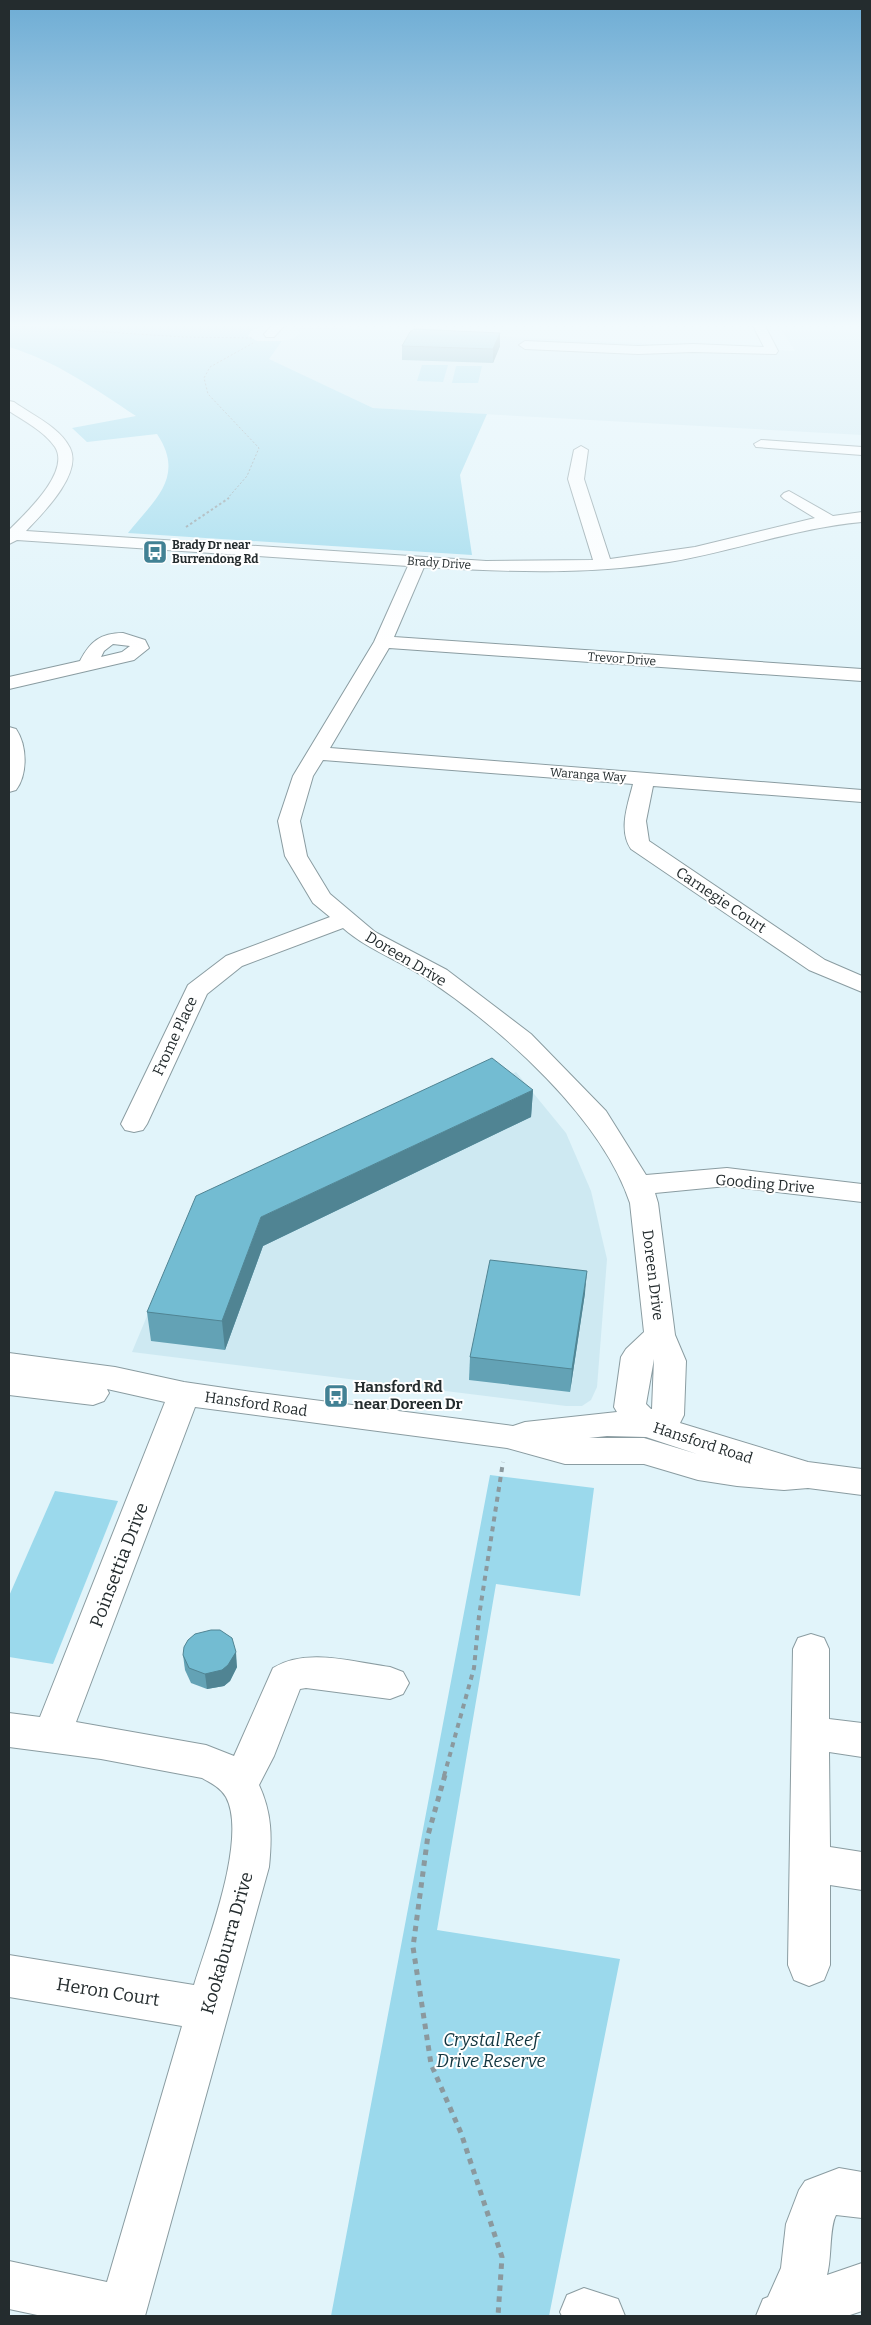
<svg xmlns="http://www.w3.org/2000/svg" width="871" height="2325" font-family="Bitter,serif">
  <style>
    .built { fill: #cee9f2 }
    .green { fill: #9bd9ec }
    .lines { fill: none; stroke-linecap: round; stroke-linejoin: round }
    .minor-casing { stroke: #8a9ca1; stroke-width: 2 }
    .path-far3 { stroke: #8b999e; stroke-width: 1; stroke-dasharray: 2 2; stroke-linecap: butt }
    .path-far2 { stroke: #8b999e; stroke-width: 2; stroke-dasharray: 2.5 2.5; stroke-linecap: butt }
    .path-far1 { stroke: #8b999e; stroke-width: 4; stroke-dasharray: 5 5; stroke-linecap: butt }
    .path { stroke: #8b999e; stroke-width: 5; stroke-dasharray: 5.5 5.5; stroke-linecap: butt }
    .minor { fill: #fff; fill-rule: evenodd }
    .wall { fill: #63a2b5 }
    .shaded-wall { fill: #508493 }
    .building { fill: #73bcd2; stroke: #508493 }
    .labels { text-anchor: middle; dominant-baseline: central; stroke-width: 4; stroke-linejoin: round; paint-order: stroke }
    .far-poi-label { font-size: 12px; font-weight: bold; fill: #242c2e; stroke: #fff; text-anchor: start }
    .far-street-label { font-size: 12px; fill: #242c2e; stroke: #fff }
    .street-label { font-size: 15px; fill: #242c2e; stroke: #fff }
    .poi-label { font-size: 15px; font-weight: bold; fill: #242c2e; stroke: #fff; text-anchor: start }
    .near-street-label { font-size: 18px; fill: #242c2e; stroke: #fff }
    .near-park-label { font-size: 18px; font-style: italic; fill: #12353f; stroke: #fff }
  </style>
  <rect width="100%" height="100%" fill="#e1f4fa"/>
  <g class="built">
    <path d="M295,326L795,351L782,331L862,330V435L373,408L268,359L282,341L294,338L300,333Z"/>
    <path d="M516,1072L566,1133L591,1191L607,1259L597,1387L591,1400L582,1406H566L132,1352L185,1225Z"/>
  </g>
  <g class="green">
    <path d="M9,326H265L252,330L248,336L257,341H282L269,359L373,408L487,414L460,475L472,555L128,533C154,500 186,477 157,434L87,442L72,428L136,416C95,389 56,361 9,347Z"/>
    <path d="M422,365H448L443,382L417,381Z"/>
    <path d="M456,366H482L478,383H452Z"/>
    <path d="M490,1475L594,1488L580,1596L496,1584L437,1930L620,1959L549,2316H331Z"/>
    <path d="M55,1491L118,1501L53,1664L9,1657V1596Z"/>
  </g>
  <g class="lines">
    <defs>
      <g id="minor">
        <path d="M272,326H284L274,337H266L264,334Z"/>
        <path d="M753,326H765L778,351L776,354L693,352L638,354L525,349L519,345L525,341L638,346L693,344L764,347Z"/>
        <path d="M9,401L14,402C32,415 60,427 70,448C83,474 42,514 26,531L486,561L593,560L568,479L574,450L581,446L588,450L584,479L610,559L695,547L815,518L784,499L781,496L784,493L789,491L833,516L862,512V522C796,528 734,551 669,562C588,575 506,572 424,567L394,637L862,669V681L389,648L330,748L862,790V802L653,786L646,821L649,841L825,960L862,976V992L809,970L631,849C618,830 628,804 633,784L323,760L313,776L300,821L307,856L330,894L375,932L447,970L531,1034L606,1111L646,1175L727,1168L862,1184V1202L727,1186L655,1193L658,1203L675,1335L686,1361L684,1415L680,1423L808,1462L862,1469V1495L808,1488L784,1490L737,1486L698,1480L644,1464H565L507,1448L195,1407L76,1722L206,1745L234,1756L273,1668C306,1647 353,1662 390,1667L403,1672L409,1683L403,1694L390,1699L306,1688L300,1689L274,1756L259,1785C272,1813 272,1837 269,1867L145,2316H42L9,2309V2261L107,2282L182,2026L9,1997V1955L194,1985C207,1942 248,1838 226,1797C221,1788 211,1783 202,1778L101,1759L9,1747V1713L40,1717L165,1402L107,1389L109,1393L104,1401L93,1405L9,1395V1353L115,1367L184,1382L252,1392L513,1426L525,1422L617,1412L614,1407L621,1357L626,1349L644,1332L630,1203C602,1118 503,1030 430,981C402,961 369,951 343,928L242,966L207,994L147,1124L143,1130L134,1132L125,1130L121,1124L188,985L226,956L330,917L313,903L285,856L278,821L293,776L374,642L408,566L17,540L9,544V530C25,514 71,472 55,447C44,431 24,421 9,411ZM654,1359L652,1409H651L646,1404ZM607,1436L646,1437L697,1454L644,1438H589Z"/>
        <path d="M761,440L862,447V455L756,447L754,444Z"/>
        <path d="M123,633L145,640L149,648L134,660L9,689V677L80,661C90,642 100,633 123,633ZM113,644L130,646L122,652L101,657L104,651Z"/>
        <path d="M9,727L16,729C27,745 28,774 16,790L9,792Z"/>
        <path d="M811,1634L824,1638L829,1649V1719L862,1723V1757L829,1752L830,1847L862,1852V1890L830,1885V1965L824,1980L809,1986L794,1980L788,1965L793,1649L798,1638Z"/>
        <path d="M839,2168L862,2172V2218L836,2215C829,2228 832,2258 827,2275L862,2263V2311L847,2316H756L763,2299L768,2297L781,2268L786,2224L799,2190L805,2181Z"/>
        <path d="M584,2288L618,2299L625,2316H562L560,2312L567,2295Z"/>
      </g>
    </defs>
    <use href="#minor" class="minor-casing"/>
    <g class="path-far3">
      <path d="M10,326L184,337L252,338"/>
      <path d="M227,499L247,476L259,448L208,394L204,378L210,367L253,343"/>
    </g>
    <path class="path-far2" d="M186,527L229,498"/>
    <path class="path-far1" d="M444,1776L474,1668L479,1616L503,1462"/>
    <path class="path" d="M445,1775L428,1835L413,1947L431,2064L461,2133L502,2257L498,2316"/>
    <use href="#minor" class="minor"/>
  </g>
  <g class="wall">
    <path d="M500,333V346L493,363L402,360V346Z"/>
    <path d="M533,1090L531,1117L263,1246L225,1350L151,1341L147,1312Z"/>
    <path d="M585,1293L570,1392L469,1380L470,1357Z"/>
    <path d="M183,1655L237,1667L230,1681L224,1686L207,1689L191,1683L185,1670Z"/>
  </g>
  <g class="shaded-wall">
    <path d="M500,333V346L493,363V349Z"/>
    <path d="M533,1090L531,1117L263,1246L225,1350L222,1321L261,1217Z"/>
    <path d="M587,1271L585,1293L570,1392L572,1369Z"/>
    <path d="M236,1652L237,1667L230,1681L224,1686L207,1689L205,1674Z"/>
  </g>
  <g class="building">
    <path d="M414,329L500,333L493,349L402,346L410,332Z"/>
    <path d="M492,1058L533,1090L261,1217L222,1321L147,1312L196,1196Z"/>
    <path d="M490,1260L587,1271L572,1369L470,1357Z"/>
    <path d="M211,1630H220L232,1638L236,1652L228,1665L222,1670L205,1674L189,1668L183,1655L184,1647L188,1640L195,1634Z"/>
  </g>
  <linearGradient id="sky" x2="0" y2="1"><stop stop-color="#6dacd4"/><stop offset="0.5" stop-color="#f2fafd"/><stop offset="1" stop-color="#f2fafd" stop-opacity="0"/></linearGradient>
  <rect width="871" height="651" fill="url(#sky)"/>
  <defs>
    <symbol id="bus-square" viewBox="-11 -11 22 22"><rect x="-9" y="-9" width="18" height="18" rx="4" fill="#418194" stroke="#fff"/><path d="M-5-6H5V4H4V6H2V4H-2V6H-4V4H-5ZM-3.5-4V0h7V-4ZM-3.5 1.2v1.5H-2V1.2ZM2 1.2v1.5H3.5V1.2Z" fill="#fff"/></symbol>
  </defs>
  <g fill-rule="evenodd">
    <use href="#bus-square" x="141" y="538" width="28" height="28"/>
    <use href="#bus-square" x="322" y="1382" width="28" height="28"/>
  </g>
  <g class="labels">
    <g class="far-poi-label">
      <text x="172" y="545">Brady Dr near<tspan x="172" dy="14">Burrendong Rd</tspan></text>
    </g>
    <g class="far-street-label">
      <text transform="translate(439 563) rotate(4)">Brady Drive</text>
      <text transform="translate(622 659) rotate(4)">Trevor Drive</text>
      <text transform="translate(588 775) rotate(4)">Waranga Way</text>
    </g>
    <g class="street-label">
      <text transform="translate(721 900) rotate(34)">Carnegie Court</text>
      <text transform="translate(406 959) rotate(31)">Doreen Drive</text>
      <text transform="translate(175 1036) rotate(-65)">Frome Place</text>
      <text transform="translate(765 1184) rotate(5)">Gooding Drive</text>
      <text transform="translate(653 1275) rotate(83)">Doreen Drive</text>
      <text transform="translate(256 1404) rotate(8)">Hansford Road</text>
      <text transform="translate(703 1443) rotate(18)">Hansford Road</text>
    </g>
    <g class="poi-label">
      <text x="354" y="1387">Hansford Rd<tspan x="354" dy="17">near Doreen Dr</tspan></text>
    </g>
    <g class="near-street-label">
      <text transform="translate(119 1565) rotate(-69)">Poinsettia Drive</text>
      <text transform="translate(227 1943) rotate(-74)">Kookaburra Drive</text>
      <text transform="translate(108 1992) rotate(9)">Heron Court</text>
    </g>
    <g class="near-park-label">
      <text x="491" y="2040">Crystal Reef<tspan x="491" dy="21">Drive Reserve</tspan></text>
    </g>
  </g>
  <rect width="871" height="2325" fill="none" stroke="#242c2e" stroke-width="20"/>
</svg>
